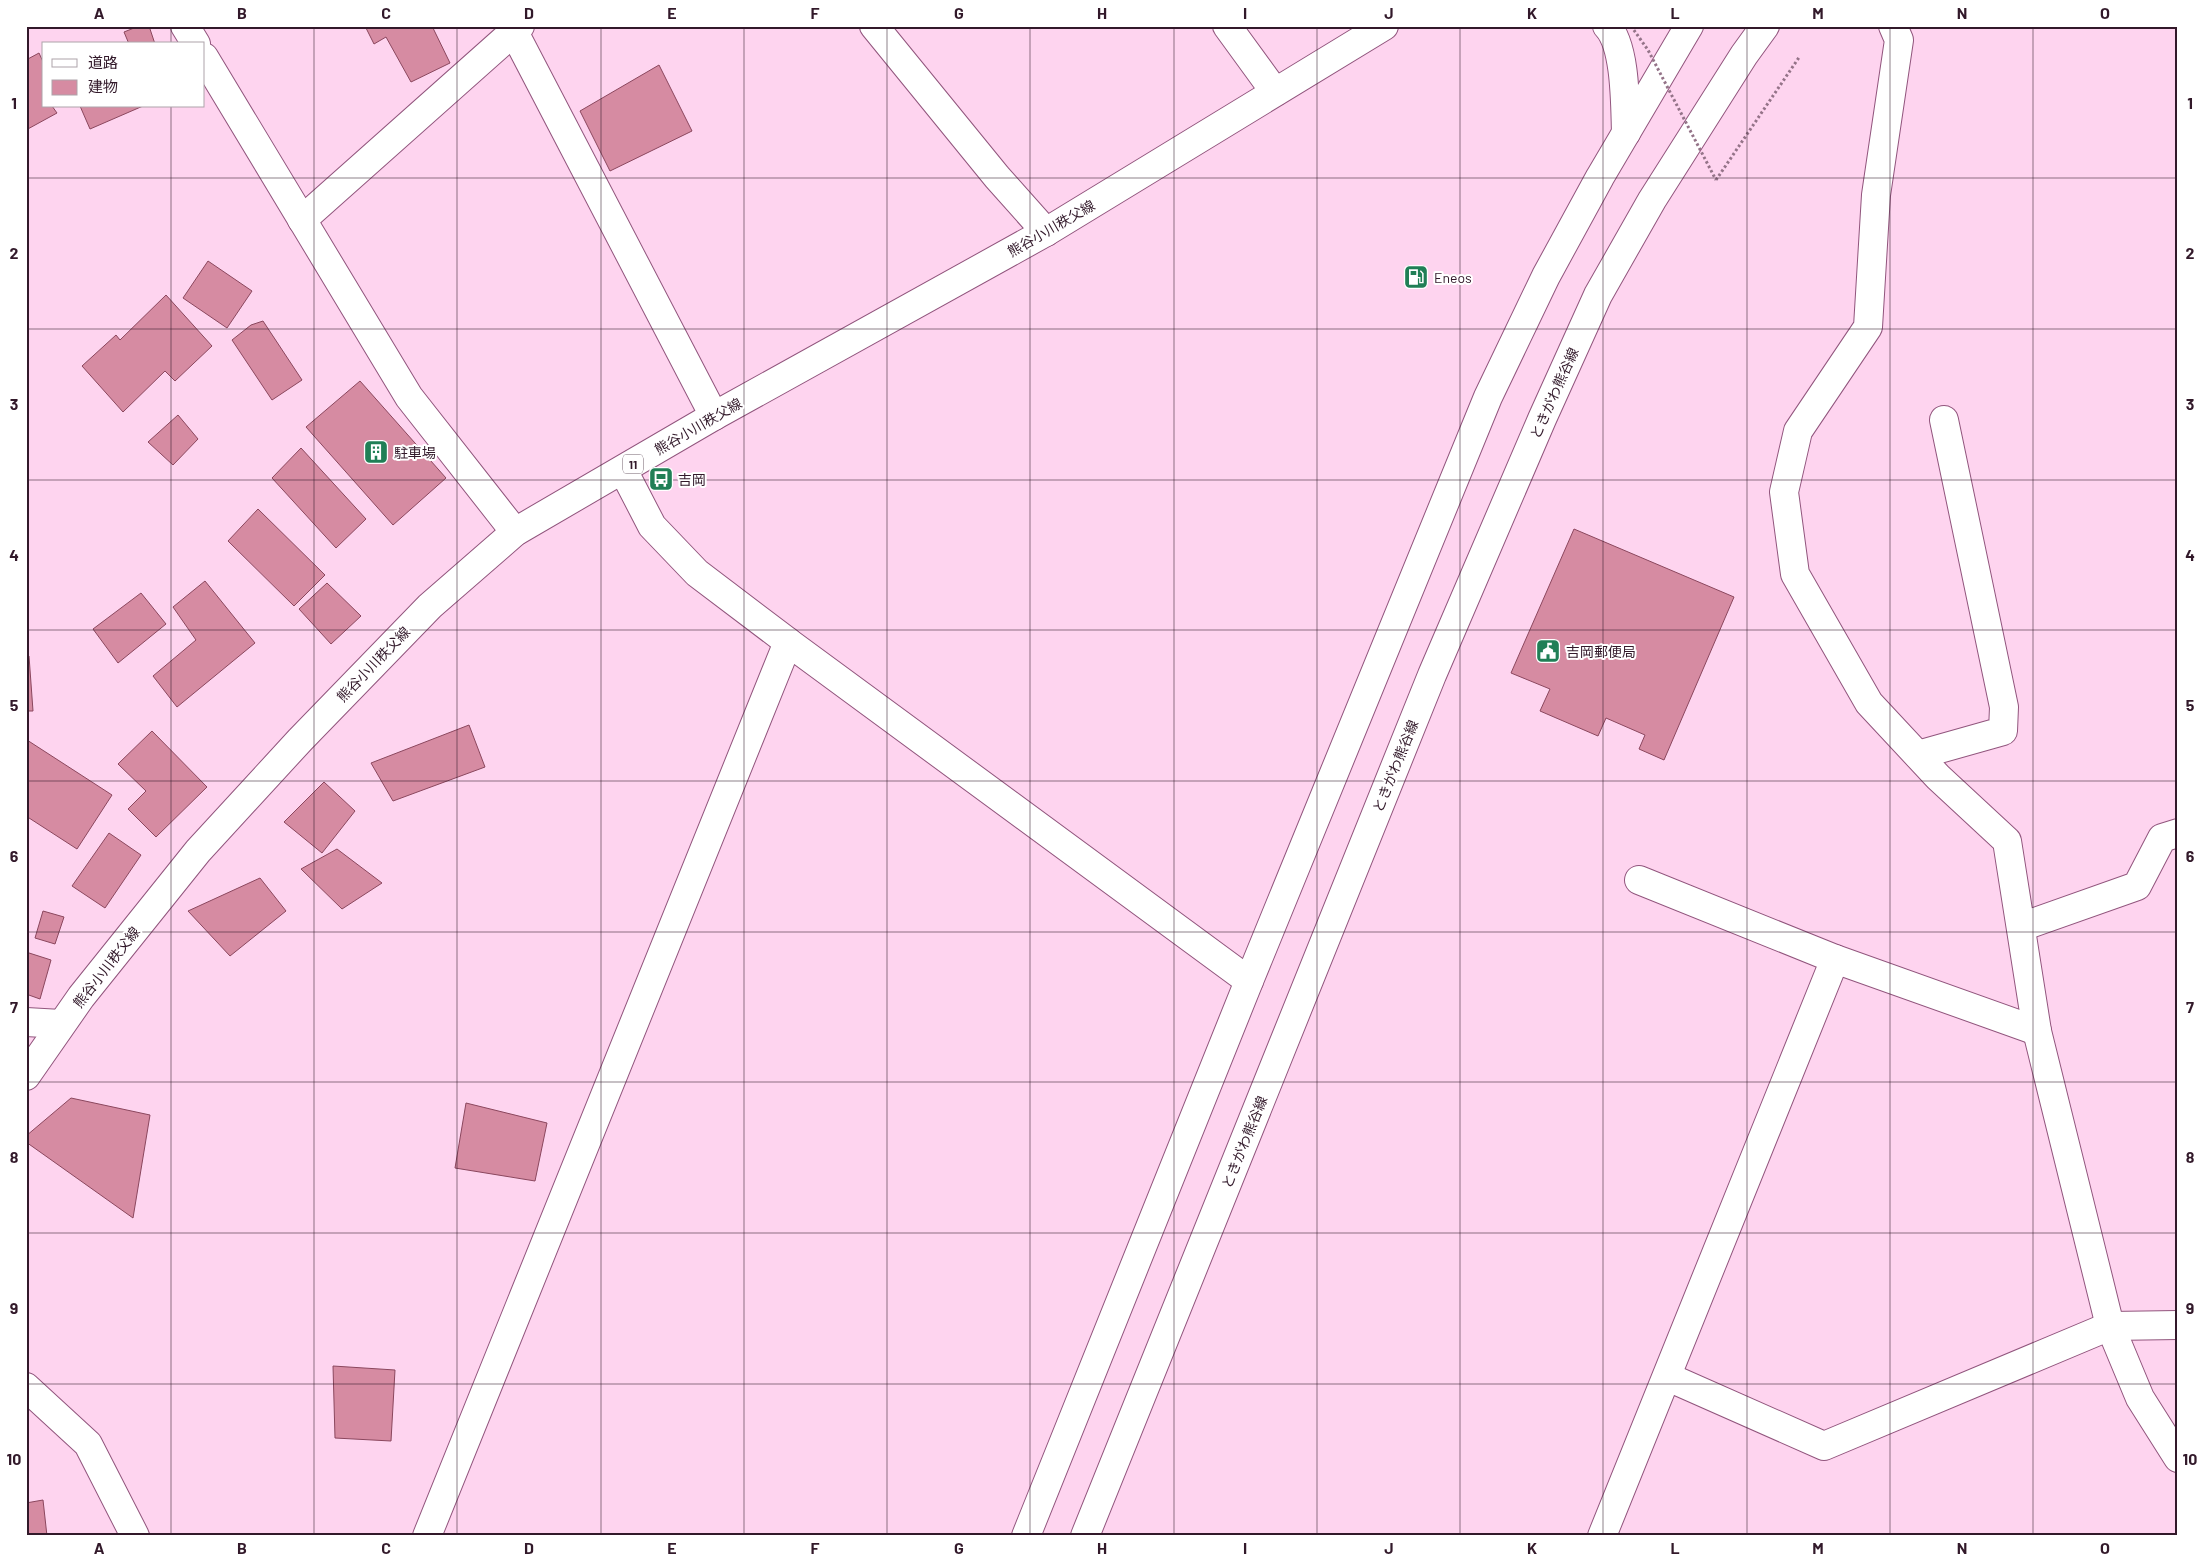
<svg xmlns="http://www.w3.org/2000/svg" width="2204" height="1562" font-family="Barlow,'Noto Sans JP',sans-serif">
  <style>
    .building { fill: #d68ba2; stroke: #8b475e }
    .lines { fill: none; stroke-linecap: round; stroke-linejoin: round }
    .street-casing { stroke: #91557d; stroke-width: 30 }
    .secondary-casing { stroke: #91557d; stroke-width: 30 }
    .primary-casing { stroke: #91557d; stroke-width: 30 }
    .path { stroke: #947388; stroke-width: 3; stroke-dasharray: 2.5 2.5; stroke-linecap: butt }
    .street { stroke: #fff; stroke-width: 28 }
    .secondary { stroke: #fff; stroke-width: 28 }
    .primary { stroke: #fff; stroke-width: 28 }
    .path-bridge { stroke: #947388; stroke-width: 3; stroke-dasharray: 2.5 2.5; stroke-linecap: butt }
    .grid { fill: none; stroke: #32192a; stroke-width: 1; stroke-opacity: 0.55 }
    .labels { text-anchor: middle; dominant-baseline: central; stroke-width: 4; stroke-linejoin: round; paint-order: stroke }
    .shield { fill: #fff; stroke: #705e6a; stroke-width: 1 }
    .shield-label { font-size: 12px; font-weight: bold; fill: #32192a }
    .street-label { font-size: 14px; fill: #32192a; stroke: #fff }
    .poi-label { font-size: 14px; fill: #32192a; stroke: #fff; text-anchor: start }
    .neatline { fill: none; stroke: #32192a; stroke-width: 2 }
    .grid-label { font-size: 16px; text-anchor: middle; font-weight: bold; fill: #32192a }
  </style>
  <rect width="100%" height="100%" fill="#fed4ef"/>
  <g class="building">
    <path d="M139,26H149L155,44H129L124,32Z"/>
    <path d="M365,26H432L450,63L411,82L386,37L374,44Z"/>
    <path d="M39,53L44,64V106H52L57,113L26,130V60Z"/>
    <path d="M659,65L692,131L610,171L580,111Z"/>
    <path d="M80,106H143L90,129Z"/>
    <path d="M208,261L252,291L227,328L183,298Z"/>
    <path d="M166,295L212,346L175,381L165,371L123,412L82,366L116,335L120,340Z"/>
    <path d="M263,321L302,380L272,400L232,340L251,325Z"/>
    <path d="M360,381L446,478L393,525L306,427Z"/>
    <path d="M178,415L198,439L173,465L148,442Z"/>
    <path d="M301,448L366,519L336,548L272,478Z"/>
    <path d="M258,509L325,575L294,606L228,541Z"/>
    <path d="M1574,529L1734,597L1664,760L1639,749L1645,735L1606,718L1598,736L1540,711L1550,689L1511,673Z"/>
    <path d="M205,581L255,643L177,707L153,676L196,640L173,607Z"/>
    <path d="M327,583L361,616L331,644L299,609Z"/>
    <path d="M141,593L166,624L118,663L93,629Z"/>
    <path d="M26,656H29L33,711H26Z"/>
    <path d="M469,725L485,767L393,801L371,763Z"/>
    <path d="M152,731L207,787L156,837L128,809L146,791L118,764Z"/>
    <path d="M27,740L112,795L77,849L26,816Z"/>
    <path d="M324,782L355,811L322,853L284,822Z"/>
    <path d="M109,833L141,855L105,908L72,886Z"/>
    <path d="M337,849L382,883L342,909L301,869Z"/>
    <path d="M260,878L286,911L230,956L188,911Z"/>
    <path d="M43,911L64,917L55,944L35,938Z"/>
    <path d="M26,952L51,960L40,999L26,994Z"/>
    <path d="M71,1098L150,1115L133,1218L26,1142V1136Z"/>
    <path d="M466,1103L547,1123L535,1181L455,1168Z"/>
    <path d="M333,1366L395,1370L391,1441L335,1438Z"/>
    <path d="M43,1500L47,1536H26V1503Z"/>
  </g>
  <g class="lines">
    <defs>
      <g id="street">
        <path d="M185,26L196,44"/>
        <path d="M874,26L997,177L1046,232"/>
        <path d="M1227,26L1275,92"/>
        <path d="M1607,26C1626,46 1625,105 1626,133"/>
        <path d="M1893,26L1899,40L1876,195L1868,327L1798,431L1784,492L1795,574L1869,703L1938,777L2007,841L2037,1031L2110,1326L2140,1398L2178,1458"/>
        <path d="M514,32L714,416"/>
        <path d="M204,57L409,397L515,532"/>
        <path d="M302,220L520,26"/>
        <path d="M623,470L652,526L697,573L788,642"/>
        <path d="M1918,755L2003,731L2004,707L1944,420"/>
        <path d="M1639,880L1835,959L2037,1031"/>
        <path d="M2021,927L2137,886L2162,838L2178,833"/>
        <path d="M26,1022L61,1024"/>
        <path d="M1668,1377L1824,1446L2110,1326L2178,1325"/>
        <path d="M26,1387L88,1444L135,1536"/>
        <path d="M427,1536L788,642L1249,981"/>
        <path d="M1602,1536L1835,959"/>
      </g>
      <g id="secondary">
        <path d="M1026,1536L1249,981L1488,397L1546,276L1600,177L1689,26"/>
        <path d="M1085,1536L1432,675L1542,419L1598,295L1652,200L1744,55L1765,26"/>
      </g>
      <path id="primary" d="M26,1076L81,997L198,851L300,740L430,606L515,532L714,416L1046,232L1384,26"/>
    </defs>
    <use href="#street" class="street-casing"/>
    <use href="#secondary" class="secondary-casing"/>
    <use href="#primary" class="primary-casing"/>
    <path class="path" d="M1716,180L1800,56"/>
    <use href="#street" class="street"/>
    <use href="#secondary" class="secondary"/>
    <use href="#primary" class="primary"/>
    <path class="path-bridge" d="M1631,26L1648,50L1716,180"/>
  </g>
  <path class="grid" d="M171,26V44M314,26V1536M457,26V1536M601,26V1536M744,26V1536M887,26V1536M1030,26V1536M1174,26V1536M1317,26V1536M1460,26V1536M1603,26V1536M1747,26V1536M1890,26V1536M2033,26V1536M171,106V1536M26,178H2178M26,329H2178M26,480H2178M26,630H2178M26,781H2178M26,932H2178M26,1082H2178M26,1233H2178M26,1384H2178"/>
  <defs>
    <symbol id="fuel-square" viewBox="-11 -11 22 22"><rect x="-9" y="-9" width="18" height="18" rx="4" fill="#207f56" stroke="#fff"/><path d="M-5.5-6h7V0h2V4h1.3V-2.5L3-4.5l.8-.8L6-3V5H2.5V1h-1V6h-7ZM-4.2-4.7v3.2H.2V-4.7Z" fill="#fff"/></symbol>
    <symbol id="building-square" viewBox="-11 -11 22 22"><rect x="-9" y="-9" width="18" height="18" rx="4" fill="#207f56" stroke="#fff"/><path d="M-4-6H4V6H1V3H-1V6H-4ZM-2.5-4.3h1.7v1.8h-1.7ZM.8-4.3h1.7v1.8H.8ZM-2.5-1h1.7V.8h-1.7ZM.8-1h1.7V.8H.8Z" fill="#fff"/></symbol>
    <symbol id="bus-square" viewBox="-11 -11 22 22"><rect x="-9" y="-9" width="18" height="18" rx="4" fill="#207f56" stroke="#fff"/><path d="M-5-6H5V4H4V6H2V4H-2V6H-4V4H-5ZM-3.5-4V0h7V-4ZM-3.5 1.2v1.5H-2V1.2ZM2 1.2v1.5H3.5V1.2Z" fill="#fff"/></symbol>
    <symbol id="civic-square" viewBox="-11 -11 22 22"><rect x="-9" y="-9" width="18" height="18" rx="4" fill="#207f56" stroke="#fff"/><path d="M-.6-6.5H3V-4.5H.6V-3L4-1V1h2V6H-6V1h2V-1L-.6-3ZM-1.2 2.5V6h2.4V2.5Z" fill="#fff"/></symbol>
  </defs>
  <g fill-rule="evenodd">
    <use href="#fuel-square" x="1402" y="263" width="28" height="28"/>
    <use href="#building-square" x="362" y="438" width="28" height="28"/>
    <use href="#bus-square" x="647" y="465" width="28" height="28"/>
    <use href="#civic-square" x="1534" y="637" width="28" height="28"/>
  </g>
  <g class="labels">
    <rect class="shield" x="623" y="454.5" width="20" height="19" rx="4"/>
    <g class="shield-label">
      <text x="633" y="464">11</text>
    </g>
    <g class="street-label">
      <text transform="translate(1051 228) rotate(-30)">熊谷小川秩父線</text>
      <text transform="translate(1554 393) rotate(-66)">ときがわ熊谷線</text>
      <text transform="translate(698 426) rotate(-30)">熊谷小川秩父線</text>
      <text transform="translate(373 664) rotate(-46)">熊谷小川秩父線</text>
      <text transform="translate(1395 766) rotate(-68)">ときがわ熊谷線</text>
      <text transform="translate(106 967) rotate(-52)">熊谷小川秩父線</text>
      <text transform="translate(1244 1142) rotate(-68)">ときがわ熊谷線</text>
    </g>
    <g class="poi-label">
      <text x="1434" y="277">Eneos</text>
      <text x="394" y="452">駐車場</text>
      <text x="678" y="479">吉岡</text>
      <text x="1566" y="651">吉岡郵便局</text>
    </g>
  </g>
  <rect width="2204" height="1562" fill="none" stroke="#ffffff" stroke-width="55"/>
  <rect x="42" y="42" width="162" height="65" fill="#ffffff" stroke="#ada3aa"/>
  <rect x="52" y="59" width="25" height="8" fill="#ffffff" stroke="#ada3aa"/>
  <text x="88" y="68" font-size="15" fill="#32192a">道路</text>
  <rect x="52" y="80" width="25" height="15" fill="#d68ba2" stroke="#ada3aa"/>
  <text x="88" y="92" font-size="15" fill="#32192a">建物</text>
  <rect x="28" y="28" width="2148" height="1506" class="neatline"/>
  <g class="grid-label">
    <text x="99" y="19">A</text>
    <text x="242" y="19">B</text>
    <text x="386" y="19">C</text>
    <text x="529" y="19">D</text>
    <text x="672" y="19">E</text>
    <text x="815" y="19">F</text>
    <text x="959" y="19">G</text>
    <text x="1102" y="19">H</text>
    <text x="1245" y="19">I</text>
    <text x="1389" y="19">J</text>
    <text x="1532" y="19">K</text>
    <text x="1675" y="19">L</text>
    <text x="1818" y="19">M</text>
    <text x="1962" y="19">N</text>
    <text x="2105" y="19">O</text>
    <text x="14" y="109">1</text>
    <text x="2190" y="109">1</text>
    <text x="14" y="259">2</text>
    <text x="2190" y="259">2</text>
    <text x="14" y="410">3</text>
    <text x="2190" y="410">3</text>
    <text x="14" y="561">4</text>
    <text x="2190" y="561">4</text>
    <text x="14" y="711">5</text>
    <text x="2190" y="711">5</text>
    <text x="14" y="862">6</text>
    <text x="2190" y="862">6</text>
    <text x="14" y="1013">7</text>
    <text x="2190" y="1013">7</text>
    <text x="14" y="1163">8</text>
    <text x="2190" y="1163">8</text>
    <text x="14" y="1314">9</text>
    <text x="2190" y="1314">9</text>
    <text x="14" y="1465">10</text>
    <text x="2190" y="1465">10</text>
    <text x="99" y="1554">A</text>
    <text x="242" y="1554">B</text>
    <text x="386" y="1554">C</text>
    <text x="529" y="1554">D</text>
    <text x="672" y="1554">E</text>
    <text x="815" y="1554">F</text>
    <text x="959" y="1554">G</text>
    <text x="1102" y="1554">H</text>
    <text x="1245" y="1554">I</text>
    <text x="1389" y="1554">J</text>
    <text x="1532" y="1554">K</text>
    <text x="1675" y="1554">L</text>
    <text x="1818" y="1554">M</text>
    <text x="1962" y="1554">N</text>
    <text x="2105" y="1554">O</text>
  </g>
</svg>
